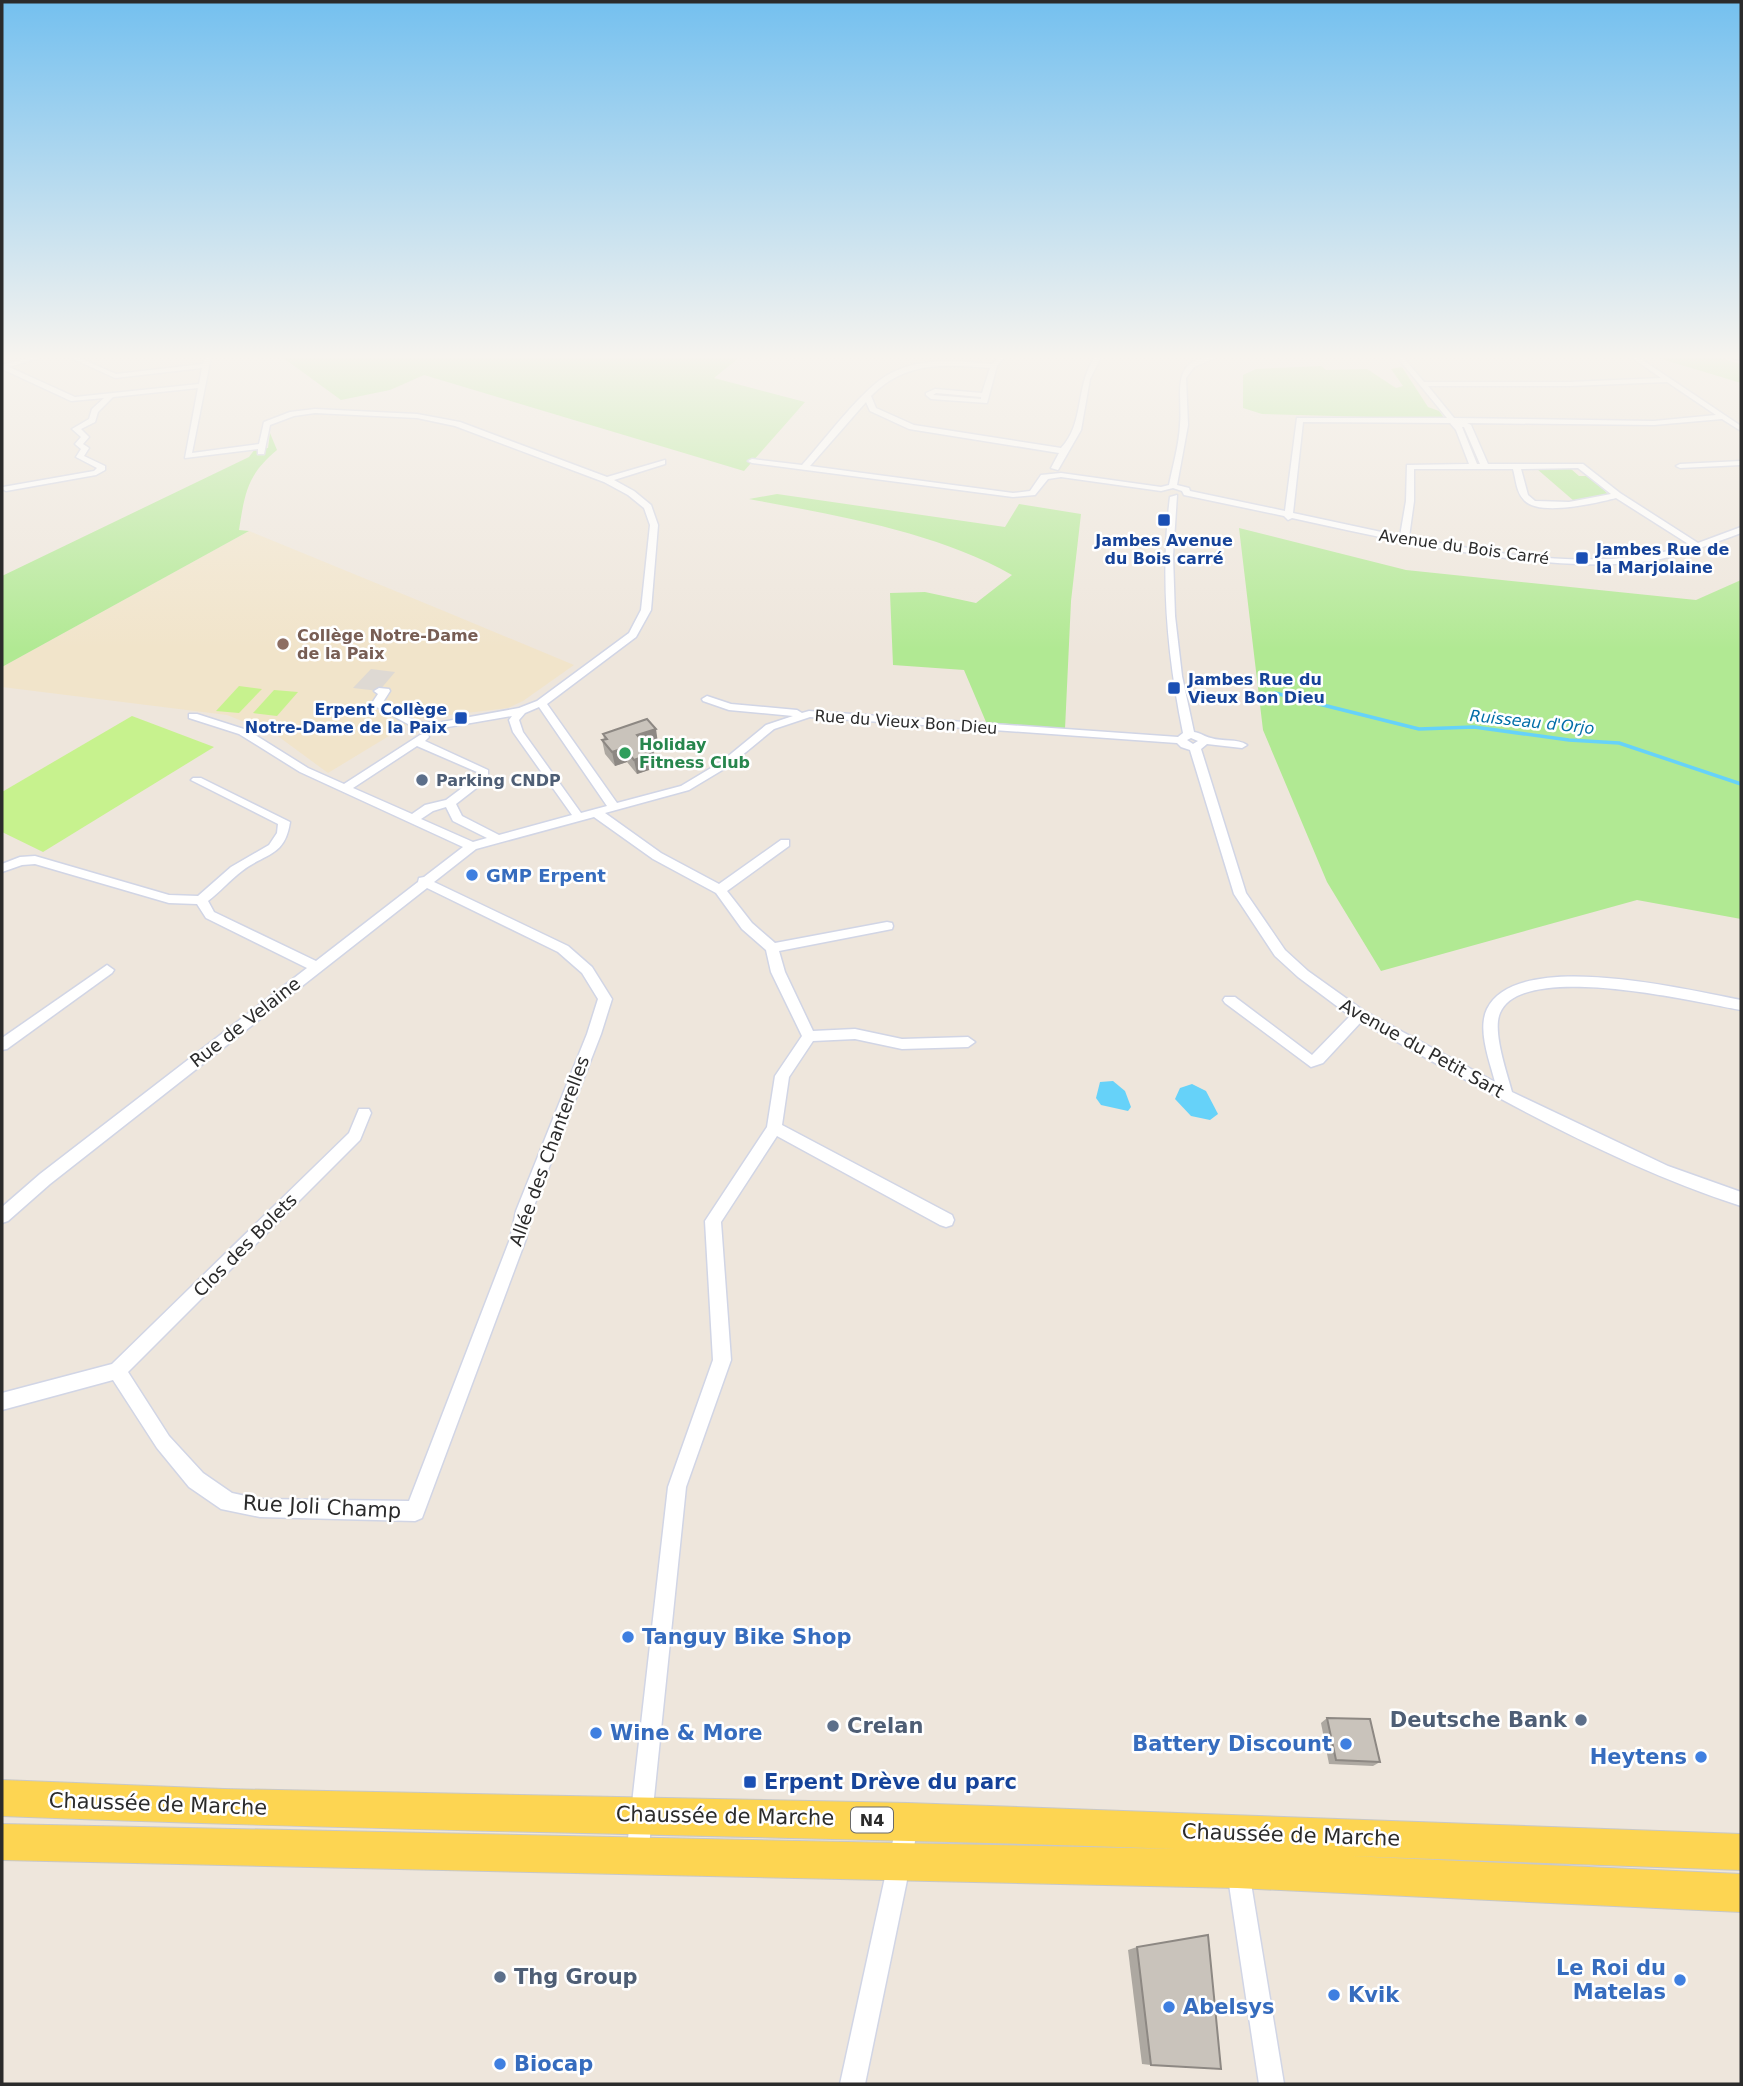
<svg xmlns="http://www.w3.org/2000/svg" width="1743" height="2086" font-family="'DejaVu Sans',sans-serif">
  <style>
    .education { fill: #f1e4ca }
    .green { fill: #b1e993 }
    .pitch { fill: #c7f28e }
    .plaza { fill: #ded9d3 }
    .water { fill: #66d2f9 }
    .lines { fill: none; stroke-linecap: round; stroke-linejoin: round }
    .stream { stroke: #66d2f9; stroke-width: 3.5 }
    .street-casing { stroke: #d1d5e5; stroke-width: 3 }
    .primary-casing { stroke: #c8c8c8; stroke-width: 2 }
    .street { fill: #fff; fill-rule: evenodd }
    .primary { fill: #fdd552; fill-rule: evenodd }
    .rail-casing { stroke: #9ea1b7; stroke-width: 4.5 }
    .rail { stroke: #fff; stroke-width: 2.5; stroke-dasharray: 7; stroke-linecap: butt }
    .wall { fill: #ada8a1 }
    .shaded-wall { fill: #8d8883 }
    .building { fill: #c9c3bb; stroke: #8d8883; stroke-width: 2 }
    .transit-dot { fill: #1a4fb4; stroke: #fff; stroke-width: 2.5 }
    .education-dot { fill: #8d6e63; stroke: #fff; stroke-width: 2.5 }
    .leisure-dot { fill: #2e9e5b; stroke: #fff; stroke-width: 2.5 }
    .service-dot { fill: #5c6f8a; stroke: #fff; stroke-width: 2.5 }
    .shop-dot { fill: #3f7fe0; stroke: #fff; stroke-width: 2.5 }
    .labels { text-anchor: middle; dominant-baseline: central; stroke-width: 5; stroke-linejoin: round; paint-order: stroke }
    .far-transit-label { font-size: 16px; font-weight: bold; fill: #164399; stroke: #fff; text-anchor: start }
    .far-street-label { font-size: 16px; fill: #2b2b2b; stroke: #fff }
    .far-education-label { font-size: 16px; font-weight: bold; fill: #785e54; stroke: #fff; text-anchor: start }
    .far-water-label { font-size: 16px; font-style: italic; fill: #026fa8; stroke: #fff }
    .far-leisure-label { font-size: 16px; font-weight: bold; fill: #27864d; stroke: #fff; text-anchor: start }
    .far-service-label { font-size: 16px; font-weight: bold; fill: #4e5e75; stroke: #fff; text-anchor: start }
    .shield { fill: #fff; stroke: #6b6b6b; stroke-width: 2 }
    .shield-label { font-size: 16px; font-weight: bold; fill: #2b2b2b }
    .shop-label { font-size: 18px; font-weight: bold; fill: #366cbe; stroke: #fff; text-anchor: start }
    .street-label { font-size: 18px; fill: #2b2b2b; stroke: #fff }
    .near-street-label { font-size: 21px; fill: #2b2b2b; stroke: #fff }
    .near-shop-label { font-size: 21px; font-weight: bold; fill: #366cbe; stroke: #fff; text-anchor: start }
    .near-service-label { font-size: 21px; font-weight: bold; fill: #4e5e75; stroke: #fff; text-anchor: start }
    .near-transit-label { font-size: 21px; font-weight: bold; fill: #164399; stroke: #fff; text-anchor: start }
  </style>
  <rect width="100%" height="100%" fill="#eee6dc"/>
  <path class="education" d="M249,531L444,611L574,665L523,701L508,708L417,719L328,773L275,734L227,715L2,687V667Z"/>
  <g class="green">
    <path d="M282,357H740L714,378L805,402L744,471L424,375L390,390L341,400Z"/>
    <path d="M1655,357H1716L1741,364V383Z"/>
    <path d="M1321,366L1326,370L1367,369L1396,388L1403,386L1391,369L1402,367L1428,407L1439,411L1445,419L1262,414L1243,408V375L1256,369Z"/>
    <path d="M270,433L277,450C247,475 245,492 239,530L249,531L2,667V576L249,457L255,449L268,448Z"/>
    <path d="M1537,469H1571L1579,476H1589L1608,494L1574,501Z"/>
    <path d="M777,494L1005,527L1019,504L1081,514L1071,601L1065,729L986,722L964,670L893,665L890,593L925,592L976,603L1012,575C937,532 835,515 749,499Z"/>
    <path d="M1239,528L1406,570L1696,600L1741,580V919L1637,900L1381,971L1327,882L1263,730Z"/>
  </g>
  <g class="pitch">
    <path d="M239,686L262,689L239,713L216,711Z"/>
    <path d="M274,690L298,692L277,716L253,713Z"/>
    <path d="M132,716L214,747L43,852L2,832V792Z"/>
  </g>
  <path class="plaza" d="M371,669L395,672L379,691L353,688Z"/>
  <g class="water">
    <path d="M1113,1081L1125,1091L1131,1107L1128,1111L1101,1105L1096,1098L1100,1082Z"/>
    <path d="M1192,1084L1206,1091L1218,1114L1210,1120L1191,1116L1175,1099L1180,1088Z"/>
  </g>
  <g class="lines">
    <path class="stream" d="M1275,693L1419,729L1474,727L1569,740L1619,743L1741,784"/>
    <defs>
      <g id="street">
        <path d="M33,357H42L9,367L75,397L199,384L202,368L115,378L69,357H77L116,374L203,364L205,357H211L192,453L259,444L264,422L290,412L315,409L417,414L460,422L607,477L665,460V464L614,480L634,491L651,505L658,525L651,610L636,637L547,704L617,803L681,786L721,762L766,725L793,716L729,710L703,701L702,699L707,696L731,704L797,710L802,713L809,711L1178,737L1183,733C1167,654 1160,577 1170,497L1177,495L1173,556L1175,616L1182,676L1194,732C1201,733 1205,737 1211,738C1223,742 1237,738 1247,745L1242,748L1207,744L1201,749L1246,893L1285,950L1308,971L1364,1011L1495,1082C1490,1062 1477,1030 1487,1009C1517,948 1687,990 1741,1000V1010C1696,1002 1522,960 1500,1013C1492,1031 1507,1073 1512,1092L1668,1166L1741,1192V1206C1610,1164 1481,1088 1361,1022L1323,1063L1311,1067L1225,1003L1223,1000L1225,997H1235L1312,1055L1350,1016L1298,977L1275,956L1234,894L1190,750L1181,747L1177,743L810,717L774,729L729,766L689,790L605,813L661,853L719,884L781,840H789V846L727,891L752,923L775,943L887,922L892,923L893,926L892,929L887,930L779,951L785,972L813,1031L855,1029L902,1039L968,1037L975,1042L968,1047L902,1049L855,1039L813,1041L789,1077L782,1125L952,1215L954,1220L952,1225L946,1227L940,1225L777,1136L721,1222L731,1360L686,1487L648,1856L645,1864L637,1867L629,1864L626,1856L668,1487L713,1360L705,1221L767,1127L775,1076L802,1036L771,972L766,950L742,929L716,893L653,859L594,817L476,849L434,882L568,946L592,967L612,999L601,1034L532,1211L526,1239L422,1518L415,1521L260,1517L221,1509L189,1487L157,1448L113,1380L2,1410V1393L112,1364L349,1133L359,1109H369L371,1113L360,1140L128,1372L169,1436L203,1473L232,1493L260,1499L409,1501L510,1239L516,1211L587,1034L598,999L582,973L558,952L427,888L50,1184L8,1221L2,1223V1207L40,1174L307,968L206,918L197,904L169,903L35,864L22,865L2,872V864L20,857L35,856L169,895L198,896L231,867L269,845L277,833L278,824L191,780L193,778H201L290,822C285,857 265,853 242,871C230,880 220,892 208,901L214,912L316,961L418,882L419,878L424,877L463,847L300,772L239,734L189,718V714H197L247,730L308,768L344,784L420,735H428L429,737L425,741L488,770V779L456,804L462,816L499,835L572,815L513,732L509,720L512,716L442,728L417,729L373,705L372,703L378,694L374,691L379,688L389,689L390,691L383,702L418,723L442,722L519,708L537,701L629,633L641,610L650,525L644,508L628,495L604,482L455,426L417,418L315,413L294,416L270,425L264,454H258V449L185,458L198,388L113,397L98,412L95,422L81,429L89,437L83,444L89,448L84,456L105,466V470L96,475L6,491L2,489L3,487L94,471L97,468L76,457L81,449L75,444L81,437L72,429L89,419L92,409L104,398L71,401L2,369V365ZM539,707L607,806L581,813L523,732L519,720L525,713ZM1191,738L1198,741L1193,744L1187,740ZM417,746L477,772L478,776L446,800L425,805L412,814L353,788ZM446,807L453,821L487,838L473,842L421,819L433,811Z"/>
        <path d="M999,357H1005L997,366L987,403L931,399L926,395V393L935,389L982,393L990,368C945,364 905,361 871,396L876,408L914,425L1061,448C1085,423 1075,385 1095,357H1101L1090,379L1081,430L1058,470L1051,468L1059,453L909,429L870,411L866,402L810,466L1013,493L1030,491L1041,475L1061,473L1161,487L1169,485C1173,465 1179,445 1180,425C1183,394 1168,357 1217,357L1194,367L1186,378L1188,425L1177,485L1189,488L1190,491L1285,511L1297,418H1447L1397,357H1403L1424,382H1570L1661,378L1631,357H1638L1741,426V431L1722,419L1654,425L1467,423L1471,425L1488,464H1583L1620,493L1698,543L1741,527V533C1711,544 1681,556 1650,561C1607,567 1564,564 1522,560C1444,551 1368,535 1292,518L1288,520L1284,516L1184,495L1182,491L1173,488L1161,491L1061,477L1048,479L1035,495L1013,497L752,463L748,461L752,459L802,465C824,441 864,386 891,373C922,357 959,361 992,364ZM1667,382L1716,415L1654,421L1454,418L1428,386H1570ZM936,393L981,397V399L933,395ZM1303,422L1450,423L1456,430L1469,464L1407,465L1406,501L1400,536L1293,513ZM1462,427H1464L1480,464H1477ZM1578,468L1611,494L1569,502L1535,501L1528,495L1521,469ZM1414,469H1513C1516,479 1516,492 1524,500C1539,517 1596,503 1616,498L1690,545C1601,573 1499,555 1409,537L1414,501Z"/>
        <path d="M1741,461V465L1680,468L1676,466L1680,464Z"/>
        <path d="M107,965L114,970L112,973L7,1049L2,1050V1038Z"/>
        <path d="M908,1811L916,1814L919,1822L865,2084H840L897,1822L900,1814Z"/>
        <path d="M1238,1860L1246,1863L1249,1871L1284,2084H1259L1227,1871L1230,1863Z"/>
      </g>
      <path id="primary" d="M2,1780L224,1789L908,1803L1741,1834V1870L1350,1856L1741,1874V1912L1237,1888L2,1860V1824L1177,1849C785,1835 393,1832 2,1816Z"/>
    </defs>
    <use href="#street" class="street-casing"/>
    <use href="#primary" class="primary-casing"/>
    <use href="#street" class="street"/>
    <use href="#primary" class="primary"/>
    <defs>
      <path id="rail" d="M1733,357L1741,359"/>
    </defs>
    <use href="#rail" class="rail-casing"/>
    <use href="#rail" class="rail"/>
  </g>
  <g class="wall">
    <path d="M603,734L658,743L647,747L655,768L637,774L627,762L615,766L605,754L602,740L604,739Z"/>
    <path d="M1327,1718L1380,1762L1373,1766L1329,1764L1321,1723Z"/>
    <path d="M1137,1947L1151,2065L1142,2064L1128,1950Z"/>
  </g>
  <g class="shaded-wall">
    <path d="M656,729L658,743L639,749L637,735Z"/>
    <path d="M624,748L627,762L615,766L612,752Z"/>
    <path d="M653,753L655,768L637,774L634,760Z"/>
  </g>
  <g class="building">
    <path d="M647,719L656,729L637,735L653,753L634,760L624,748L612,752L602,740L607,739L603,734Z"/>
    <path d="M1327,1718L1370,1719L1380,1762L1336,1760Z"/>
    <path d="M1208,1935L1221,2069L1151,2065L1137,1947Z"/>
  </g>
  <linearGradient id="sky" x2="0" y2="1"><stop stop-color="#74c0ef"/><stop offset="0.55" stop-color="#f7f4ef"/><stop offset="1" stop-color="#f7f4ef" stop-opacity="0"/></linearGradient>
  <rect width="1743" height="649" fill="url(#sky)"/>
  <g class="transit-dot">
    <rect x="1157" y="513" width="14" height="14" rx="3.5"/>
    <rect x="1575" y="551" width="14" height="14" rx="3.5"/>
    <rect x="1167" y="681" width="14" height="14" rx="3.5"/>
    <rect x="454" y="711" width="14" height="14" rx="3.5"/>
    <rect x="743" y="1775" width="14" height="14" rx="3.5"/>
  </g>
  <circle class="education-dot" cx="283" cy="644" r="7"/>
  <circle class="leisure-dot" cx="625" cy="753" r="7"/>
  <g class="service-dot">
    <circle cx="422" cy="780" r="7"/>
    <circle cx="1581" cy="1720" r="7"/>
    <circle cx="833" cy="1726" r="7"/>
    <circle cx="500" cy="1977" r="7"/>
  </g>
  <g class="shop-dot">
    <circle cx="472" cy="875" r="7"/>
    <circle cx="628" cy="1637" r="7"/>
    <circle cx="596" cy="1733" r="7"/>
    <circle cx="1346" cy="1744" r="7"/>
    <circle cx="1701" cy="1757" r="7"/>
    <circle cx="1680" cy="1980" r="7"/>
    <circle cx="1334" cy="1995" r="7"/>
    <circle cx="1169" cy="2007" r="7"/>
    <circle cx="500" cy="2064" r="7"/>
  </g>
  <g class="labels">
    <g class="far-transit-label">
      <text x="1164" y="540" text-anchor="middle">Jambes Avenue<tspan x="1164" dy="18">du Bois carré</tspan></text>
      <text x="1596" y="549">Jambes Rue de<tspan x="1596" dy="18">la Marjolaine</tspan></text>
      <text x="1188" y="679">Jambes Rue du<tspan x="1188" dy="18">Vieux Bon Dieu</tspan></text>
      <text x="447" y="709" text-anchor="end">Erpent Collège<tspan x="447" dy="18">Notre-Dame de la Paix</tspan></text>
    </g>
    <g class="far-street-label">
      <text transform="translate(1464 547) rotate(8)">Avenue du Bois Carré</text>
      <text transform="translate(906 722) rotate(4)">Rue du Vieux Bon Dieu</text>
    </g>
    <g class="far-education-label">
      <text x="297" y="635">Collège Notre-Dame<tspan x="297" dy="18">de la Paix</tspan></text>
    </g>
    <g class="far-water-label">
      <text transform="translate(1532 722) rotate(6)">Ruisseau d'Orjo</text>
    </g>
    <g class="far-leisure-label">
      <text x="639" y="744">Holiday<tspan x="639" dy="18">Fitness Club</tspan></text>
    </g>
    <g class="far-service-label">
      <text x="436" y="780">Parking CNDP</text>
    </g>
    <rect class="shield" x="851" y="1807.5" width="42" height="25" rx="5"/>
    <g class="shield-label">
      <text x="872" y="1820">N4</text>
    </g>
    <g class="shop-label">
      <text x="486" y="875">GMP Erpent</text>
    </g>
    <g class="street-label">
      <text transform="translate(245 1022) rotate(-38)">Rue de Velaine</text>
      <text transform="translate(1422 1048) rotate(29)">Avenue du Petit Sart</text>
      <text transform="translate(549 1151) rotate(-70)">Allée des Chanterelles</text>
      <text transform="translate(245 1245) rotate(-45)">Clos des Bolets</text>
    </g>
    <g class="near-street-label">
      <text transform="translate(322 1507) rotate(3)">Rue Joli Champ</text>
      <text transform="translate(158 1804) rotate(2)">Chaussée de Marche</text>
      <text transform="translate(725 1816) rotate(1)">Chaussée de Marche</text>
      <text transform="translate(1291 1835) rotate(2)">Chaussée de Marche</text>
    </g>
    <g class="near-shop-label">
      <text x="642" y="1637">Tanguy Bike Shop</text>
      <text x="610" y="1733">Wine &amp; More</text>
      <text x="1332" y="1744" text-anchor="end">Battery Discount</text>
      <text x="1687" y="1757" text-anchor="end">Heytens</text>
      <text x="1666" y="1968" text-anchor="end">Le Roi du<tspan x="1666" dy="24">Matelas</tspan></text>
      <text x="1348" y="1995">Kvik</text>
      <text x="1183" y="2007">Abelsys</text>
      <text x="514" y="2064">Biocap</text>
    </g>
    <g class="near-service-label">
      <text x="1567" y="1720" text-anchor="end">Deutsche Bank</text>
      <text x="847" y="1726">Crelan</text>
      <text x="514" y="1977">Thg Group</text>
    </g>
    <g class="near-transit-label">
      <text x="764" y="1782">Erpent Drève du parc</text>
    </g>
  </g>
  <rect width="1743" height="2086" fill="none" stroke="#2b2b2b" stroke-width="7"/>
</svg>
